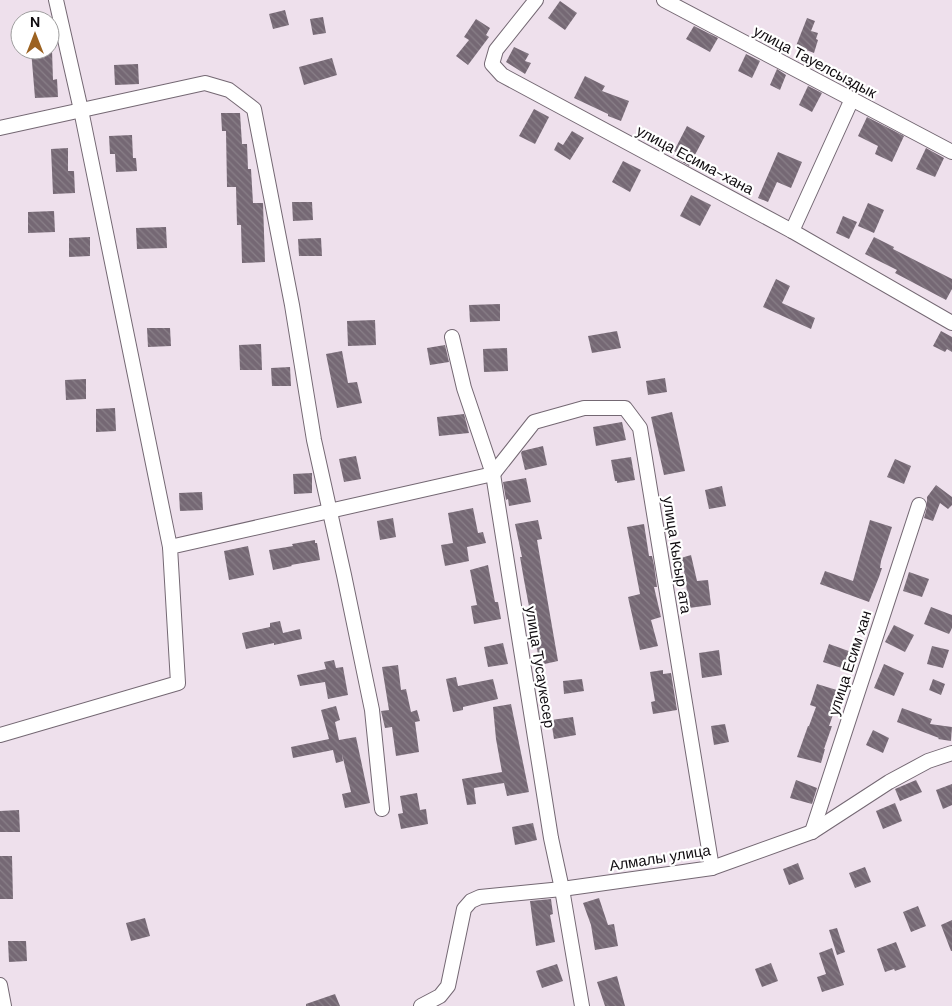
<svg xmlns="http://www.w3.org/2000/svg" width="952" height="1006" font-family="'DM Sans',sans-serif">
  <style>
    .building { fill: url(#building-back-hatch) }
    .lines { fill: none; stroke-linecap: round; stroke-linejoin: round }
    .minor-casing { stroke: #746873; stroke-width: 16 }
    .minor { stroke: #fff; stroke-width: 14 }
    .labels { text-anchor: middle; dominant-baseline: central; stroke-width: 4.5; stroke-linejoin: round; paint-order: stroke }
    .street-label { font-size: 15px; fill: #100c10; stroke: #fff }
  </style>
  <defs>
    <pattern id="building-back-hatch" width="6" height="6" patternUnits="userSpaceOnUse" patternTransform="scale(1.25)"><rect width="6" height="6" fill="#756874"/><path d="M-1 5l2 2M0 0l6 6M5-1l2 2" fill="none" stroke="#897f88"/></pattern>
  </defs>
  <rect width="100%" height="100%" fill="#eee0ec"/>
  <g class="building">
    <path d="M560,1L577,13L565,30L548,18Z"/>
    <path d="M285,10L289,25L273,29L269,14Z"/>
    <path d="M323,17L326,33L313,35L310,19Z"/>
    <path d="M807,18L815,21L811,31L818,33L816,39L818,40L814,53L796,46Z"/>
    <path d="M476,19L490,28L486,35L489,37L468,65L456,56L469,40L464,37Z"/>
    <path d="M694,26L718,38L710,52L686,39Z"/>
    <path d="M514,47L529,54L525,61L531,63L525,74L506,62Z"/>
    <path d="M31,50H52L53,80L57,79L58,97L35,98Z"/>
    <path d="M746,54L760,61L752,78L738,71Z"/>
    <path d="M332,58L337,75L304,85L299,67Z"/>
    <path d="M138,64L139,84L115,85L114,65Z"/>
    <path d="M777,69L786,75L780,90L770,85Z"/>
    <path d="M585,76L605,86L602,91L629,101L621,121L608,116V114L574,98Z"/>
    <path d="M808,86L822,93L812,112L799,105Z"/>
    <path d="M534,109L549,117L535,144L519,136Z"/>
    <path d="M221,113H240L242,144H247L248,169H251L253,203H263L265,262L242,263L241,225H237L236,187H227L226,131H222Z"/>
    <path d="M867,117L904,136L892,162L875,154L878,146L858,136Z"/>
    <path d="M687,126L705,136L689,166L677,159L679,154L674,151Z"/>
    <path d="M572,131L584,138L570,160L554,150L558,142L563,145Z"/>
    <path d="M132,135L133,158H136L137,171L116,172L115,154H110L109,136Z"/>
    <path d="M68,148V171H74L75,193L53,194L51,149Z"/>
    <path d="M926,148L944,158L935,177L916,169Z"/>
    <path d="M778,152L802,162L791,188L777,182L768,202L758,198Z"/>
    <path d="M623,161L641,170L630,192L612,182Z"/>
    <path d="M691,195L711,205L700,226L680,216Z"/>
    <path d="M292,202H312L313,220L293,221Z"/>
    <path d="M868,203L884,210L874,233L858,226Z"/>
    <path d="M54,211L55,232L28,233V212Z"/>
    <path d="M843,216L857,222L849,239L836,233Z"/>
    <path d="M166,227L167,248L137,249L136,228Z"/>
    <path d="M90,237V256L69,257V238Z"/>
    <path d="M874,237L894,247L893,249L952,279V289L946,300L895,273L897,270L865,254Z"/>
    <path d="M321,238L322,256H299L298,239Z"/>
    <path d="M776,279L790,286L782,303L815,318L811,329L763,307Z"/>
    <path d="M500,304V321L470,322L469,305Z"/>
    <path d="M375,320L376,345L348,346L347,321Z"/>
    <path d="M147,328H170L171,346L148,347Z"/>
    <path d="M617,331L621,348L592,353L588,336Z"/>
    <path d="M941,331L952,337V352L947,349L945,352L933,346Z"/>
    <path d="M261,344L262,370H240L239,345Z"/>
    <path d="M445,345L449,362L430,365L427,348Z"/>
    <path d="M507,348L508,371L484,372L483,349Z"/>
    <path d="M342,351L348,383L357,382L362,403L337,408L326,354Z"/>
    <path d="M290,367L291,386H272L271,368Z"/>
    <path d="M665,378L667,392L648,395L646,381Z"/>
    <path d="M86,379V399L66,400L65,380Z"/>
    <path d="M115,408L116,431L96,432V409Z"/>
    <path d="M672,412L685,471L664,475L651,417Z"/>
    <path d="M464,414L469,433L439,436L437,417Z"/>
    <path d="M622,422L626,440L596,446L593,427Z"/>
    <path d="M543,446L547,465L525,470L521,453L522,451Z"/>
    <path d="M356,456L361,479L344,482L339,459Z"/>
    <path d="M631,457L635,480L617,483V481H615L611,460Z"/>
    <path d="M895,459L911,466L904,484L887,477Z"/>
    <path d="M312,473V493L294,494L293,474Z"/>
    <path d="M526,478L531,502L509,506L508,499L506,500L503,482Z"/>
    <path d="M936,485L952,497V505L948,509L940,503L933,521L924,518L927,507V497Z"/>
    <path d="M722,486L726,506L709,509L705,490Z"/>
    <path d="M202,492L203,510L180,511L179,493Z"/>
    <path d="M473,508L478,533L483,532L486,543L467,547L469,561L445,566L441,545L453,543L448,513Z"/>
    <path d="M393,518L396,537L380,540L377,521Z"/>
    <path d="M538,520L542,539L537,540L558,661L540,665L524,580L520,557H522L515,524Z"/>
    <path d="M870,520L892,527L881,561L880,568H882L879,577L869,602L820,584L825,571L853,581Z"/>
    <path d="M644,524L649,556H652L654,565L657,587H654L661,617L651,620L658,646L640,650L628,597L640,594L627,527Z"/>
    <path d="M315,540V543H317L320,560L291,565L292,566L273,570L269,550L293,546L292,544Z"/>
    <path d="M248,546L254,575L229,580L224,551Z"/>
    <path d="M691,555L697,581L708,580L711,605L689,608L685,576L681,558Z"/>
    <path d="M488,565L495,602H498L501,619L474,624L471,606L477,605L470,570Z"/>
    <path d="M909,572L929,579L922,597L903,591Z"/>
    <path d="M931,607L952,615V628L949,634L924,624Z"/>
    <path d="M280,621L283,633L300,629L302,639L274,645V643L246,649L242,633L270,627V623Z"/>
    <path d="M894,625L914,635L905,652L885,642Z"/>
    <path d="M503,643L508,664L488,667L484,647Z"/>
    <path d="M829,644L857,654L851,671L823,662Z"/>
    <path d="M932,646L949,650L943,668L927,664Z"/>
    <path d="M719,650L722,675L702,678L699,653Z"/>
    <path d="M334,660L336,668L343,667L348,695L328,699L325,682L300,686L297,675L326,669L324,662Z"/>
    <path d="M884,664L904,673L894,696L874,688Z"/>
    <path d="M398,665L401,690L406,689L411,712L417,710L420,721L415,722L419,752L396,756L392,727L385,728L381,711L389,710L382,667Z"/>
    <path d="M663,670V674L671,673L677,710L653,714L651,702L655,701L650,672Z"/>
    <path d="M456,677L458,686L493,679L498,699L463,707V710L453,712L446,679Z"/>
    <path d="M582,679L584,691L564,694L563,681Z"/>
    <path d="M933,679L945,684L941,695L929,690Z"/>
    <path d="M817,684L840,691L832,711L834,712L829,726H832L824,749H825L821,763L797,757L808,726H809L816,707L810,705Z"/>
    <path d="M511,704L529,792L507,796L504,783L474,788L476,804L467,805L462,779L502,772L496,739L493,707Z"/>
    <path d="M336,706L340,720L335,722L339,740L356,737L370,803L345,808L342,794L351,792L342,754L343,761L336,763L333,750L293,758L291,747L329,739L321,710Z"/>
    <path d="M902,708L932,719L930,724L952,727L951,741L938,739L939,738L897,722Z"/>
    <path d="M573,717L576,735L554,739L551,720Z"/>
    <path d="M725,724L729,742L714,745L711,726Z"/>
    <path d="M873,730L889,738L883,753L866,745Z"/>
    <path d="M796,780L817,788L812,804L790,798Z"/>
    <path d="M916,780L922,792L900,801L895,789Z"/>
    <path d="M952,784V805L943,809L936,790Z"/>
    <path d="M417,793L420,810L426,809L428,824L401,829L398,814L403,813L400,796Z"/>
    <path d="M895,803L902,821L883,829L876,811Z"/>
    <path d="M19,810L20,832H0V811Z"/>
    <path d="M533,823L537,840L515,845L512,827Z"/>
    <path d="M0,856H12L13,899H0Z"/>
    <path d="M798,863L804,879L789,885L783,869Z"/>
    <path d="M865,867L871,882L855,888L849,873Z"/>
    <path d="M599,898L608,925L614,924L618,946L595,950L591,925L583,903Z"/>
    <path d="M551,899L553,914L550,915L555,942L536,946L530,901Z"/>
    <path d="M918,906L926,926L911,932L903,912Z"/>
    <path d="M145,918L150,936L131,941L126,923Z"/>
    <path d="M952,920V951H951L941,925Z"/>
    <path d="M837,928L845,952L837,955L829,930Z"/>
    <path d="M8,941H26L27,961L9,962Z"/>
    <path d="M896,942L906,967L895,971L894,969L885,972L877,949Z"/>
    <path d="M832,948L844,985L822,992L817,977L826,974L819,953Z"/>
    <path d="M771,963L778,981L762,987L755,969Z"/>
    <path d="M557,964L563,981L542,988L536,971Z"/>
    <path d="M617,976L625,1006H605L597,982Z"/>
    <path d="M335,994L340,1006H306V1004Z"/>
  </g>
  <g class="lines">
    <defs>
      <g id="minor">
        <path d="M56,0L81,110L170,547"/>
        <path d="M536,0L496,50L492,64L502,75L792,231L952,323"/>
        <path d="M664,0L952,152"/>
        <path d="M0,128L205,83L229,90L254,109L292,305L314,440L344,575L372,710L382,809"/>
        <path d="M792,231L852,99"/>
        <path d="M452,337L464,388L493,474L551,838L562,889L582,1006"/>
        <path d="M0,735L178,683L170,547L493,474L534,422L584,408H625L640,428L712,868"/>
        <path d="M812,832L919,505"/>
        <path d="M0,985L4,1006"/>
        <path d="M421,1006L440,996L448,986L464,909L471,901L480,897L562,889L712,868L812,832L889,782L928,761L952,753"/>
      </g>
    </defs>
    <use href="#minor" class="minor-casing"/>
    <use href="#minor" class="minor"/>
  </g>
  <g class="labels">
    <g class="street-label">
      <text transform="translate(815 62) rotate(28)">улица Тауелсыздык</text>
      <text transform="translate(695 160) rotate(28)">улица Есима-хана</text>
      <text transform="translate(677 555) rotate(81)">улица Кысыр ата</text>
      <text transform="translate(850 663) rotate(-72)">улица Есим хан</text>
      <text transform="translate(540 667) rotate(81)">улица Тусаукесер</text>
      <text transform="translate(660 858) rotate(-9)">Алмалы улица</text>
    </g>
  </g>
  <g transform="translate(35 35)"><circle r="24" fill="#ffffff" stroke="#9f9e9f"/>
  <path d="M0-4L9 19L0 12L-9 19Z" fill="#9c6221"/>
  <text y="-8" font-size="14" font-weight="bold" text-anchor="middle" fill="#100c10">N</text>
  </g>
</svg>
